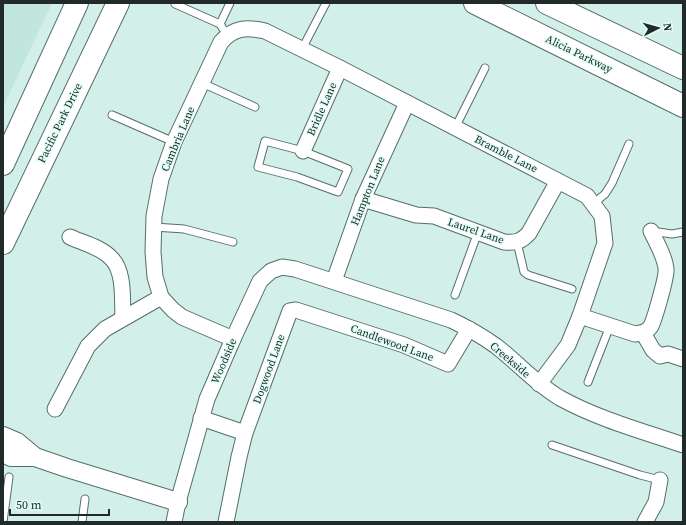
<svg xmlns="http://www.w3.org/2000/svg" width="686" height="525" font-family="'Source Serif 4',serif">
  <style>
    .built { fill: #c0e6de }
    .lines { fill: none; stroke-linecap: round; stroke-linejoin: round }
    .service-casing { stroke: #556e69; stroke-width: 9 }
    .minor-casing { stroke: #556e69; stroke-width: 17 }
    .tertiary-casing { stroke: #556e69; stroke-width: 20 }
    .primary-casing { stroke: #556e69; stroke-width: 24 }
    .service { stroke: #fff; stroke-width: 7 }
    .minor { stroke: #fff; stroke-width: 15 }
    .tertiary { stroke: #fff; stroke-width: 18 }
    .primary { stroke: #fff; stroke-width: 22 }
    .labels { text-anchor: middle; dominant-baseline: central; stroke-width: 3; stroke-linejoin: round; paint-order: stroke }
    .street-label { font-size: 11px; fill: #202b29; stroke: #e0fdf6 }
  </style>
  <rect width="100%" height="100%" fill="#d2efe9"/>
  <path class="built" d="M3,3H52L3,107Z"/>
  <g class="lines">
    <defs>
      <g id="service">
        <path d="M175,4L220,24L227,35"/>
        <path d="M220,24L230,3"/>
        <path d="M302,49L326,3"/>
        <path d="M202,83L255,107"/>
        <path d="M112,115L174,142"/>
        <path d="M455,128L485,68"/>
        <path d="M265,141L303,151L348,169L338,192L297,177L258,167Z"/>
        <path d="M593,204L605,194L612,183L629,144"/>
        <path d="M154,227L184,229L233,242"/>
        <path d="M651,231L672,234L683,232"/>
        <path d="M517,242L524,272L528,275L572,289"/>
        <path d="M455,295L478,232"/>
        <path d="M588,382L610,326"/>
        <path d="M552,445L640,475L660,480"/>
        <path d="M3,522L9,477"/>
        <path d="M82,522L85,499"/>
      </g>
      <g id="minor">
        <path d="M303,151L340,68"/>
        <path d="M363,199L416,215L434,216L504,242C515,243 521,242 529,233L558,181"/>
        <path d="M70,237C83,243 101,247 111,258C125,271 122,300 123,318"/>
        <path d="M334,281L363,199L407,103"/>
        <path d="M580,316L635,334C642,333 647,332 651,326C655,318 667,276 666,269C665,256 656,242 651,231"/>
        <path d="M643,333L653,350L660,356L668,354L683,359"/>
        <path d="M233,339L182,317L173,310L161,297L155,277L153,252L154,216L161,179L174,142L221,42C234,27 247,27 265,31L340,68L587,196L602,216L605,243L580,316L568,345L539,384"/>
        <path d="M55,409L88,346L105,329L161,297"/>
        <path d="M201,418L245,433"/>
        <path d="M174,522L178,502L207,399L233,339L260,281L271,271L282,267L295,269L451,320C466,327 482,336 496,346C518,363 536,384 560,398C598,419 642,431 683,445"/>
        <path d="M226,522L239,457L245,433L290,311L296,310L404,345L448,364L469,329"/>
        <path d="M645,522L656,502L660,480"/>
      </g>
      <g id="tertiary">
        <path d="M3,436L17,442L35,457"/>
        <path d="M3,453L11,457H35L67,468L178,502"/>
      </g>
      <g id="primary">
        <path d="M475,3L683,106"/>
        <path d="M547,3L683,68"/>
        <path d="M3,164L77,3"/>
        <path d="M3,243L118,3"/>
      </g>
    </defs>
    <use href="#service" class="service-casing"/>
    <use href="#minor" class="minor-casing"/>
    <use href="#tertiary" class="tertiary-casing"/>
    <use href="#primary" class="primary-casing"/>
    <use href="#service" class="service"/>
    <use href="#minor" class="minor"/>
    <use href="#tertiary" class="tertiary"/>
    <use href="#primary" class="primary"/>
  </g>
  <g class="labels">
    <g class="street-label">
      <text transform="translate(579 54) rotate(26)">Alicia Parkway</text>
      <text transform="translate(322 109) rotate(-66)">Bridle Lane</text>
      <text transform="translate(60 123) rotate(-64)">Pacific Park Drive</text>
      <text transform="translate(178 139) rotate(-67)">Cambria Lane</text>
      <text transform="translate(506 154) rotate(27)">Bramble Lane</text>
      <text transform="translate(368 191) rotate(-68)">Hampton Lane</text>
      <text transform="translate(476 231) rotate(19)">Laurel Lane</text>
      <text transform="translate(392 343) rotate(20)">Candlewood Lane</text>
      <text transform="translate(510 360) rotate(40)">Creekside</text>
      <text transform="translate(224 361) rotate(-67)">Woodside</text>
      <text transform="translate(269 369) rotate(-70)">Dogwood Lane</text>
    </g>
  </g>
  <rect width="686" height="525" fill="none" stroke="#202b29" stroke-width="8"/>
  <g transform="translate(658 28) rotate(84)" stroke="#e0fdf6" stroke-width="3" paint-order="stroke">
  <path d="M0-3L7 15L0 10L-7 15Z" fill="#202b29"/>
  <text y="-6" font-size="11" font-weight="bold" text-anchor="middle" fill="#202b29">N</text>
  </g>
  <path d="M10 509v6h99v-6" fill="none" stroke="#202b29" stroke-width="2"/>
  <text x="16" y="509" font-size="12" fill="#202b29" stroke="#e0fdf6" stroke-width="3" paint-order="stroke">50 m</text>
</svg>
